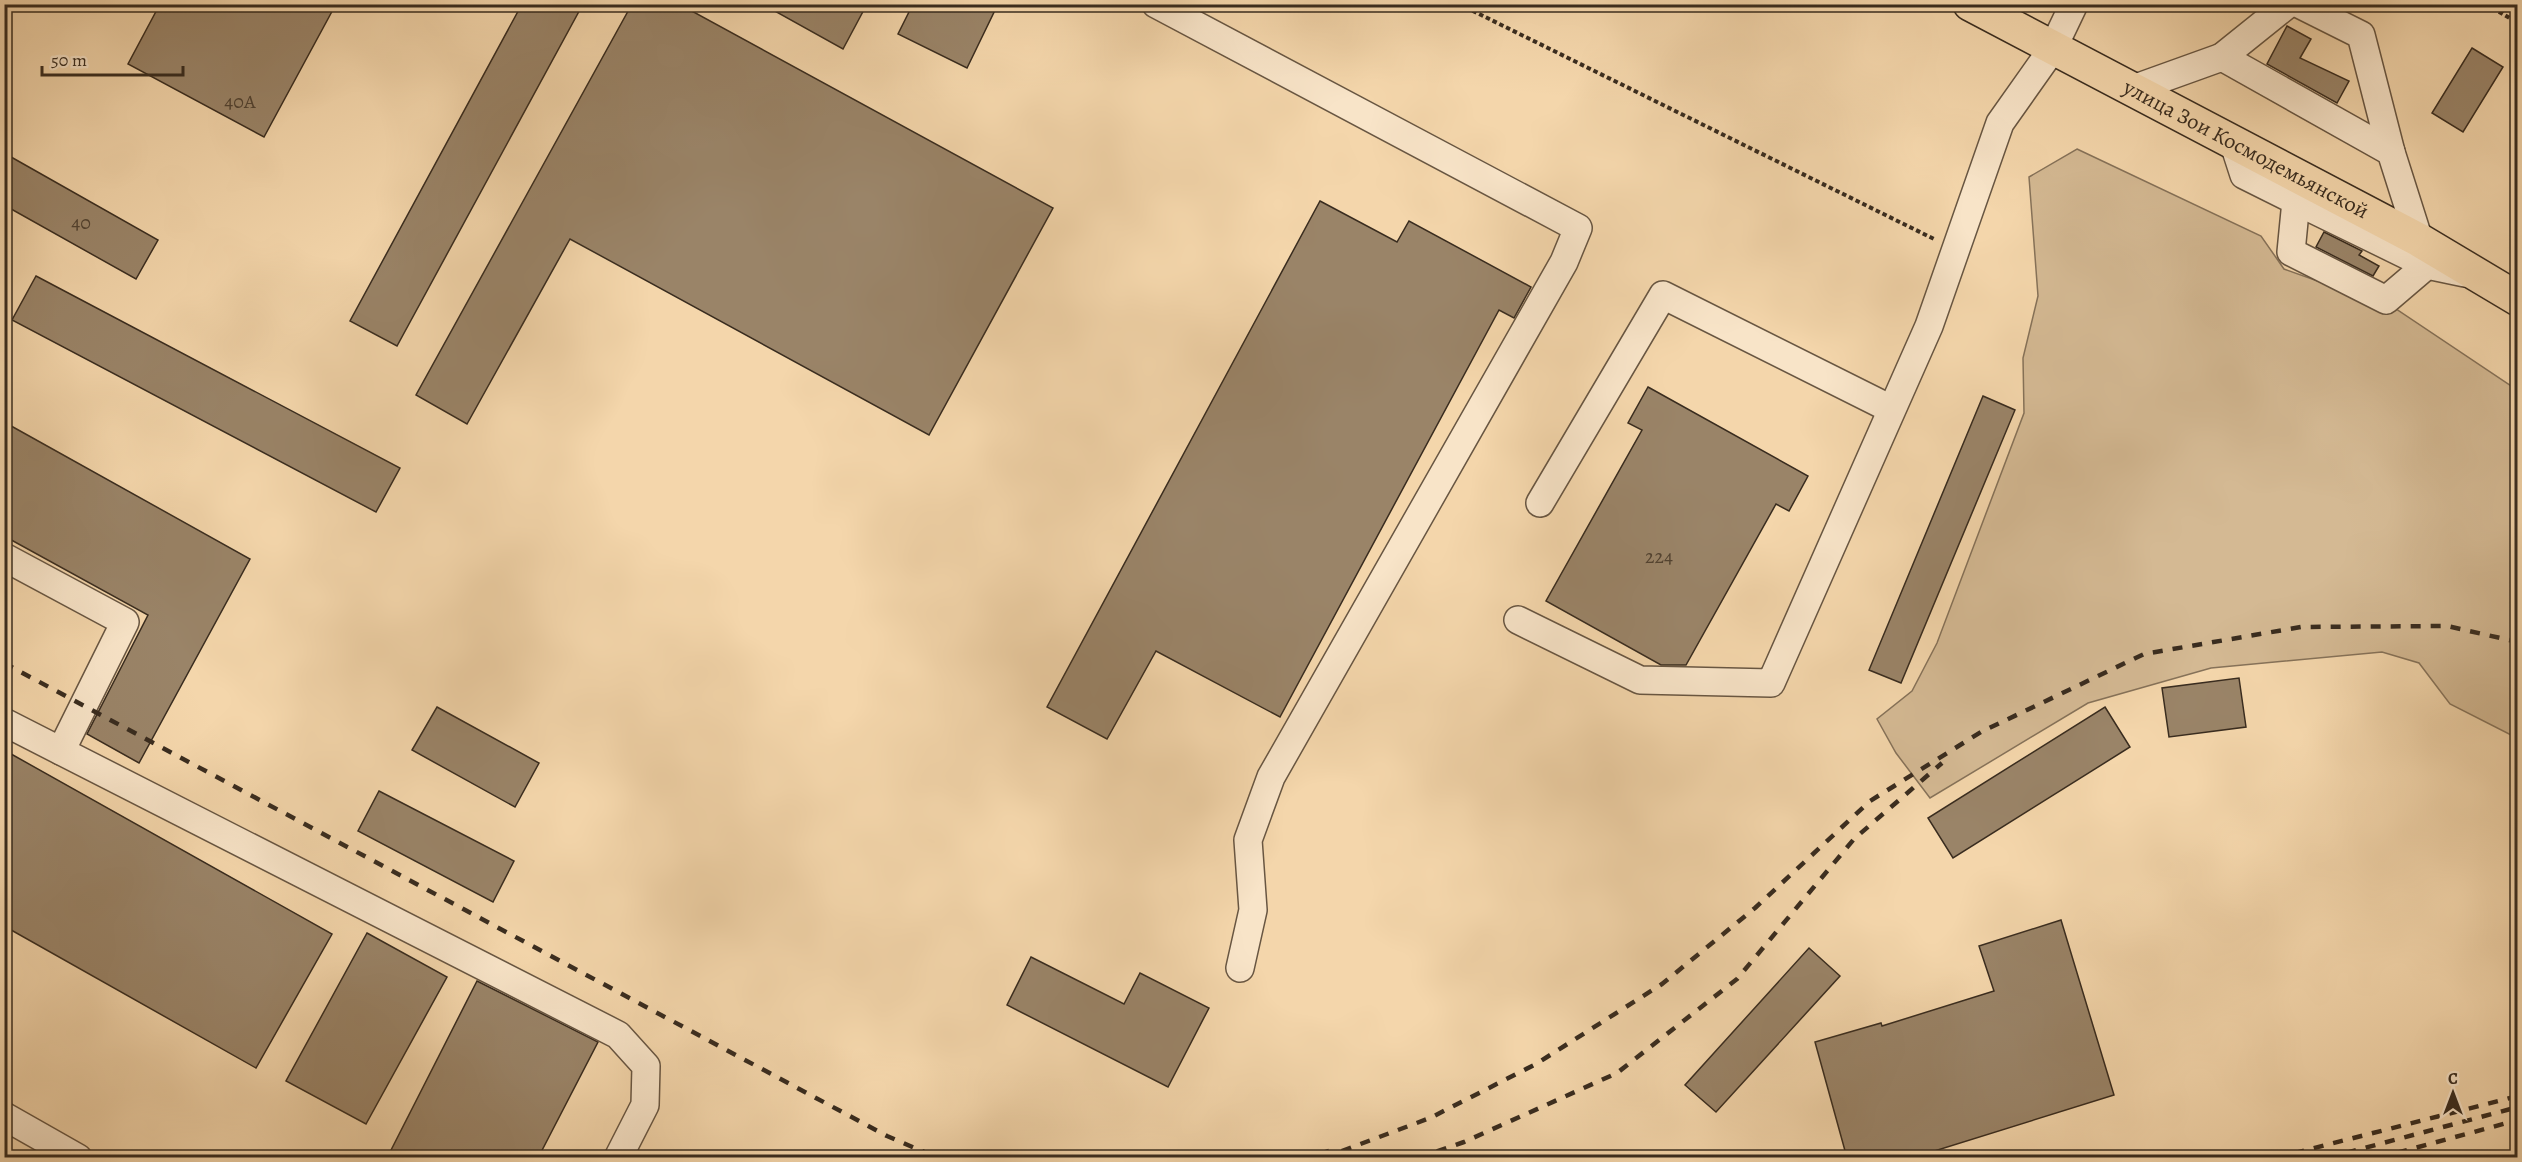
<svg xmlns="http://www.w3.org/2000/svg" width="2522" height="1162" font-family="Alegreya,serif">
  <style>
    .green { fill: #d4b993; stroke: #867259; stroke-width: 1.5 }
    .building { fill: #9a8468; stroke: #392c1f; stroke-width: 1.5 }
    .lines { fill: none; stroke-linecap: round; stroke-linejoin: round }
    .minor-casing { stroke: #685642; stroke-width: 30 }
    .major-casing { stroke: #392c1f; stroke-width: 36 }
    .path { stroke: #392c1f; stroke-width: 4; stroke-dasharray: 4.5 3; stroke-linecap: butt }
    .minor { stroke: #f8e4c8; stroke-width: 27 }
    .major { stroke: #f4d6ab; stroke-width: 33 }
    .rail { stroke: #392c1f; stroke-width: 4.5; stroke-dasharray: 10 10; stroke-linecap: butt }
    .labels { text-anchor: middle; dominant-baseline: central; stroke-width: 4.5; stroke-linejoin: round; paint-order: stroke }
    .number-label { font-size: 20px; fill: #514231 }
    .street-label { font-size: 22px; fill: #392c1f; stroke: #f8e4c8 }
  </style>
  <rect width="100%" height="100%" fill="#f4d6ab"/>
  <filter id="stains"><feTurbulence type="fractalNoise" baseFrequency=".00333" numOctaves="4"/><feColorMatrix values="0 0 0 0 .2 0 0 0 0 .09 0 0 0 0 .02 0 0 0 .5 -.17"/></filter>
  <radialGradient id="worn" r=".72"><stop offset=".6" stop-color="#630" stop-opacity="0"/><stop offset="1" stop-color="#630" stop-opacity=".3"/></radialGradient>
  <path class="green" d="M2077,149L2261,236L2284,269L2396,309L2517,390V738L2450,704L2419,663L2382,652L2211,668L2088,703L1930,798L1896,753L1877,719L1912,691L1937,643L2024,413L2023,358L2038,296L2029,177Z"/>
  <g class="building">
    <path d="M160,4H336L264,137L128,64Z"/>
    <path d="M522,4H583L397,346L350,321Z"/>
    <path d="M632,4H679L1053,208L929,435L570,239L467,424L416,395Z"/>
    <path d="M762,4H867L843,49Z"/>
    <path d="M913,4H998L967,68L898,34Z"/>
    <path d="M2287,26L2311,39L2300,58L2349,81L2337,103L2267,64Z"/>
    <path d="M2472,48L2503,67L2463,132L2432,113Z"/>
    <path d="M4,153L158,240L136,279L4,205Z"/>
    <path d="M1320,201L1397,242L1409,221L1531,287L1514,318L1499,310L1280,717L1156,651L1107,739L1047,707Z"/>
    <path d="M2324,232L2362,251L2359,255L2379,266L2373,276L2316,247Z"/>
    <path d="M36,276L400,468L376,512L12,320Z"/>
    <path d="M1648,387L1808,476L1789,511L1776,504L1686,665H1661L1546,601L1642,430L1628,423Z"/>
    <path d="M1983,396L2015,410L1901,683L1869,670Z"/>
    <path d="M4,422L250,559L139,763L87,734L148,615L4,536Z"/>
    <path d="M2239,678L2246,727L2169,737L2162,688Z"/>
    <path d="M437,707L539,763L515,807L412,750Z"/>
    <path d="M2105,707L2130,747L1953,858L1928,818Z"/>
    <path d="M4,750L332,934L256,1068L4,926Z"/>
    <path d="M379,791L514,861L493,902L358,831Z"/>
    <path d="M2061,920L2114,1095L1912,1158H1847L1815,1042L1881,1023L1882,1026L1994,991L1979,946Z"/>
    <path d="M367,933L447,977L366,1124L286,1081Z"/>
    <path d="M1809,948L1840,976L1716,1112L1685,1085Z"/>
    <path d="M1031,957L1124,1004L1140,973L1209,1008L1168,1087L1007,1005Z"/>
    <path d="M477,981L598,1042L538,1158H387Z"/>
  </g>
  <g class="lines">
    <defs>
      <g id="minor">
        <path d="M1156,4L1578,228L1564,262L1271,777L1248,840L1253,910L1240,968"/>
        <path d="M2299,4L2361,35L2391,152"/>
        <path d="M2222,57L2288,4"/>
        <path d="M2133,89L2222,57L2391,152L2419,240"/>
        <path d="M2233,141L2244,175L2296,201L2291,252L2386,300L2427,265L2465,273"/>
        <path d="M2296,201L2427,265"/>
        <path d="M1540,503L1663,295L1891,409"/>
        <path d="M4,557L125,622L61,751"/>
        <path d="M1518,620L1640,680L1771,683L1929,326L2000,123L2053,48L2074,4"/>
        <path d="M4,722L618,1035L646,1066L645,1105L618,1158"/>
        <path d="M4,1116L78,1158"/>
      </g>
      <g id="major">
        <path id="s1" d="M1970,4L2419,240L2518,299"/>
      </g>
    </defs>
    <use href="#minor" class="minor-casing"/>
    <use href="#major" class="major-casing"/>
    <g class="path">
      <path d="M1459,4L1936,240"/>
      <path d="M2486,4L2518,23"/>
    </g>
    <use href="#minor" class="minor"/>
    <use href="#major" class="major"/>
    <g class="rail">
      <path d="M4,663L887,1136L938,1158"/>
      <path d="M1306,1158L1329,1151"/>
      <path d="M1323,1158L1430,1118L1536,1064L1662,984L1755,908L1870,801L1981,732L2144,654L2301,627L2447,626L2518,642"/>
      <path d="M1418,1158L1464,1142L1617,1073L1737,979L1854,839L1942,763"/>
      <path d="M2275,1158L2518,1096"/>
      <path d="M2327,1158L2518,1107"/>
      <path d="M2378,1158L2518,1120"/>
    </g>
  </g>
  <g class="labels">
    <g class="number-label">
      <text x="240" y="101">40А</text>
      <text x="81" y="222">40</text>
      <text x="1659" y="556">224</text>
    </g>
    <g class="street-label">
      <text stroke="none"><textPath href="#s1" startOffset="312">улица Зои Космодемьянской</textPath></text>
    </g>
  </g>
  <rect width="2522" height="1162" fill="none" stroke="#f4d6ab" stroke-width="24"/>
  <rect x="6" y="6" width="2510" height="1150" fill="none" stroke="#392c1f" stroke-width="3"/>
  <rect x="12" y="12" width="2498" height="1138" fill="none" stroke="#392c1f" stroke-width="1.5"/>
  <g transform="translate(2453 1093)" stroke="#f8e4c8" stroke-width="4.5" paint-order="stroke">
  <path d="M0-4.5L10 22L0 15L-10 22Z" fill="#392c1f"/>
  <text y="-9" font-size="16" font-weight="bold" text-anchor="middle" fill="#392c1f">С</text>
  </g>
  <path d="M42 66v9h141v-9" fill="none" stroke="#392c1f" stroke-width="3"/>
  <text x="51" y="66" font-size="18" fill="#392c1f" stroke="#f8e4c8" stroke-width="4.5" paint-order="stroke">50 m</text>
  <rect width="100%" height="100%" filter="url(#stains)"/>
  <rect width="100%" height="100%" fill="url(#worn)"/>
</svg>
